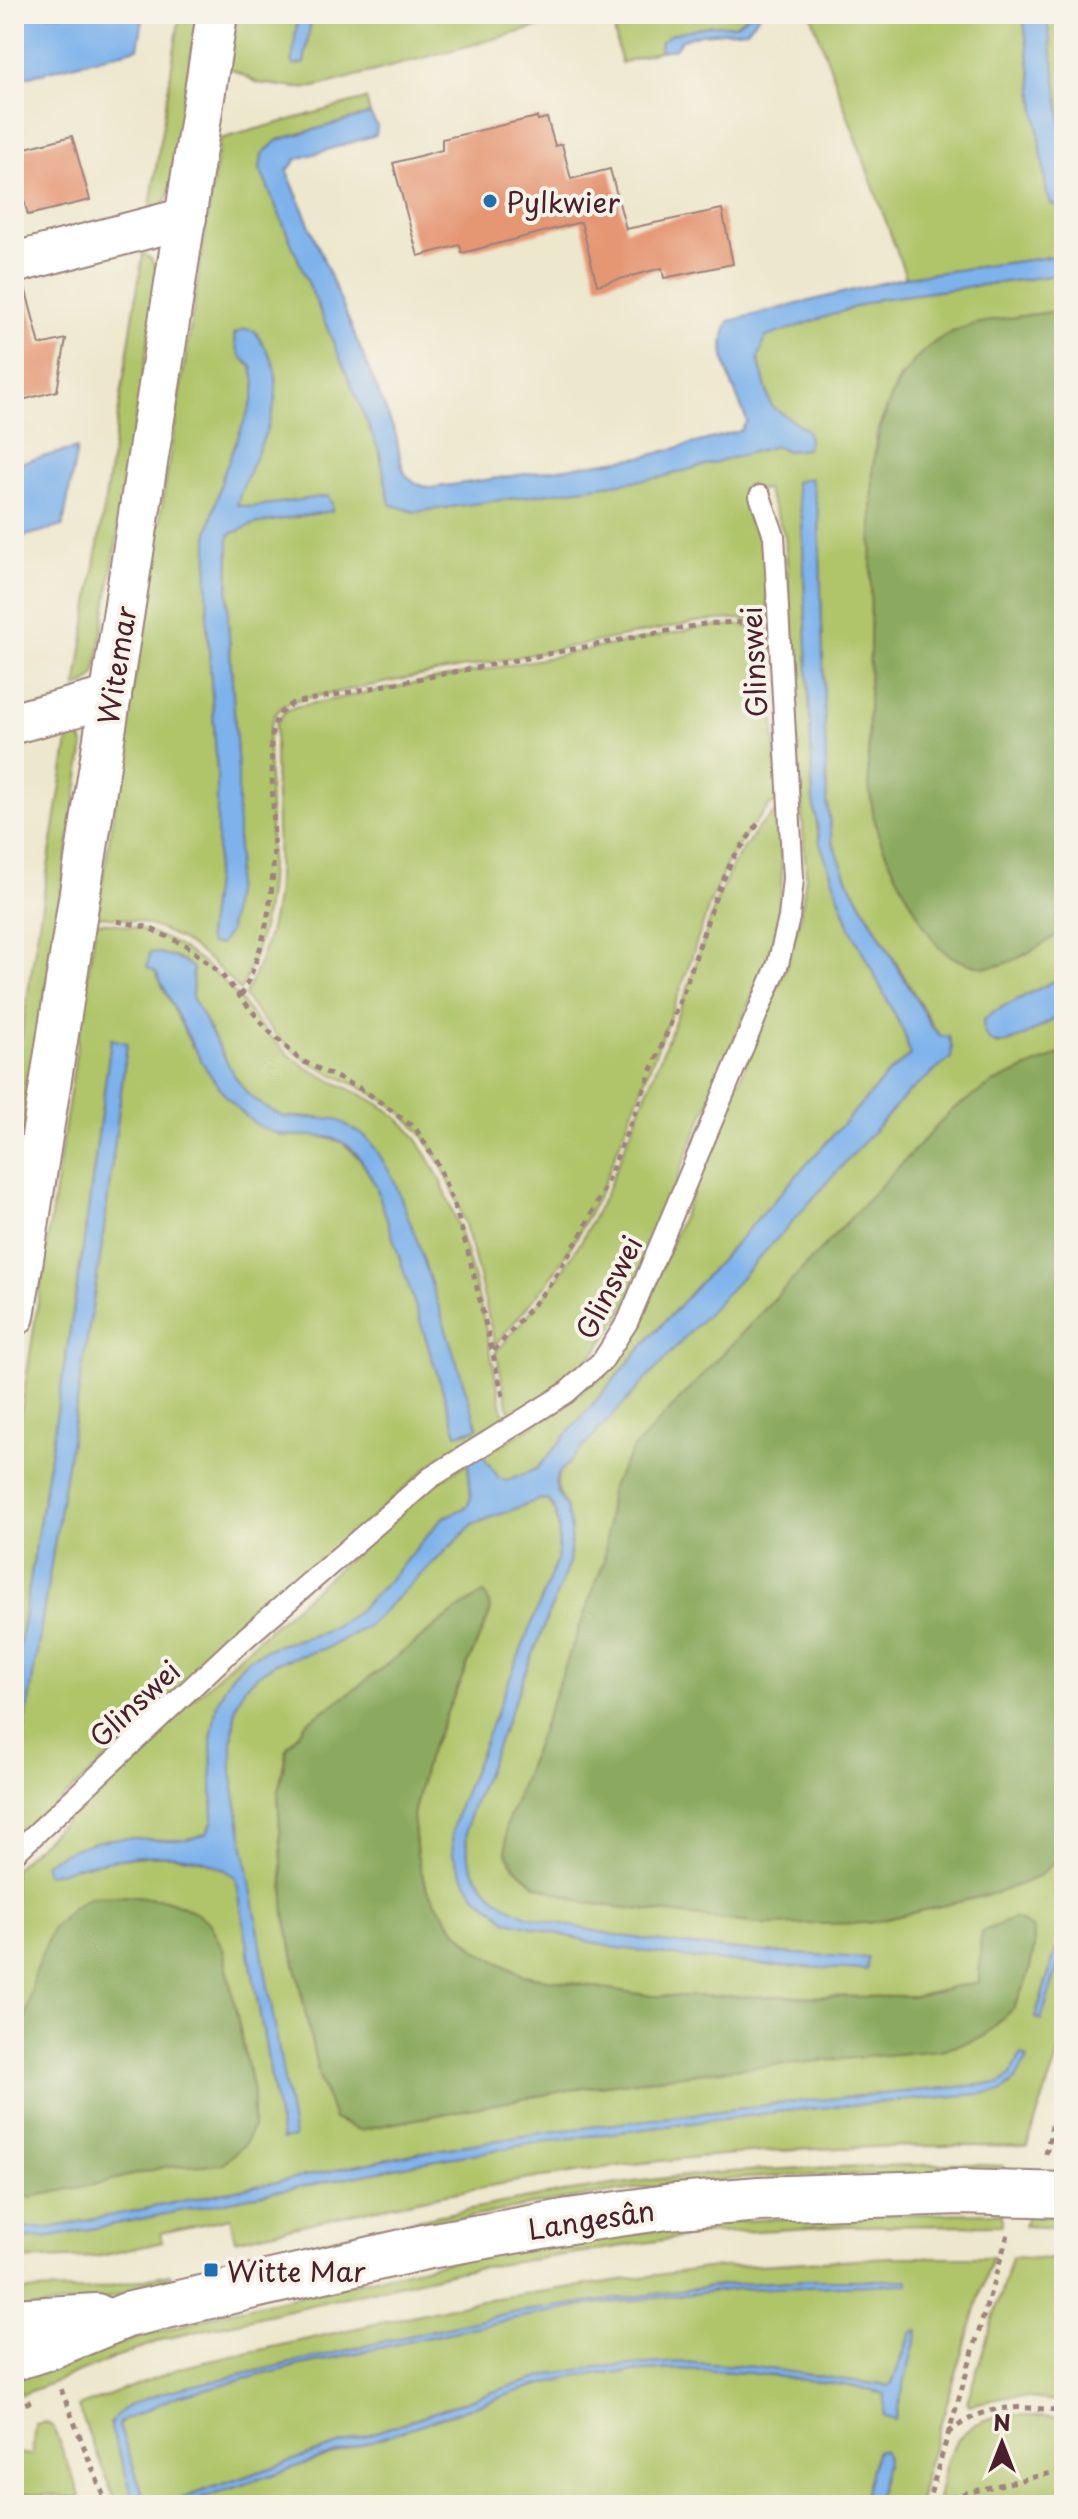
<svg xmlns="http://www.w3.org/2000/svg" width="1078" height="2519" font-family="'Playpen Sans',sans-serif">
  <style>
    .green { fill: #b0c56a; stroke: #7d724a; stroke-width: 2; fill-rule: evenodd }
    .forest { fill: #8caa5e; stroke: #6b6444; stroke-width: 2 }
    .water { fill: #7db2eb; stroke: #64688b; stroke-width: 2 }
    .building { fill: #e59673 }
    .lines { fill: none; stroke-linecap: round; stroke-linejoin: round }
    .lane-casing { stroke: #9c837c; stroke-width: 24 }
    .street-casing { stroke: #9c837c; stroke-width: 44 }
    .secondary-casing { stroke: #9c837c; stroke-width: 48 }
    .path { stroke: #9c837c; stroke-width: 5; stroke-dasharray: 6 6; stroke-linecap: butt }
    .lane { stroke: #fff; stroke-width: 20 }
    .street { stroke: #fff; stroke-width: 40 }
    .secondary { stroke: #fff; stroke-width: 44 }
    .poi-dot { fill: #1f6fb2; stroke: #f7f3e8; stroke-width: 3 }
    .labels { text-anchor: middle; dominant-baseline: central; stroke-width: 8; stroke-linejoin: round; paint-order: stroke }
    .poi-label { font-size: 28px; fill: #4a1f2b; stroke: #f7f3e8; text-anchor: start }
    .street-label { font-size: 28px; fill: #4a1f2b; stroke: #f7f3e8 }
  </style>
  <rect width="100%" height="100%" fill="#f7f3e8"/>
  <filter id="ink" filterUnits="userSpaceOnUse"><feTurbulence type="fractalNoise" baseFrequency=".0125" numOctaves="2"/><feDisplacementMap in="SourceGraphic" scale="16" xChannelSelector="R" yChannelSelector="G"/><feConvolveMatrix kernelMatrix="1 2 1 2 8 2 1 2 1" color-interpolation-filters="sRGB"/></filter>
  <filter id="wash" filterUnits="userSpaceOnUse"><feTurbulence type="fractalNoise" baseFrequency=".006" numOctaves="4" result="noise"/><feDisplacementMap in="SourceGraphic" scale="32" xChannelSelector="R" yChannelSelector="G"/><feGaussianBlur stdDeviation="1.8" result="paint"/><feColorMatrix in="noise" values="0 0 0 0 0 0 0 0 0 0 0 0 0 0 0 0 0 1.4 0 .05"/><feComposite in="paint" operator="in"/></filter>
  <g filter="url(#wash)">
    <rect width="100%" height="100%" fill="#ede7cd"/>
    <g class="green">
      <path d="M180,14H198L168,198L161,207L149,213Z"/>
      <path d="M237,14H298L292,63L300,65L304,63L312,14H587L315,87L297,88L258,83L229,68Z"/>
      <path d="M611,14H750L735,25H711L661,42L660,51L621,63Z"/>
      <path d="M811,14H1023L1047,194L1059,206L1064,199V255L906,277Z"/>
      <path d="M1046,14H1064V157Z"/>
      <path d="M366,99L370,114L278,140L262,154L380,453L390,504L415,512L662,477L775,445L787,451L806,430L771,406L758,359L765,337L879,299L1064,274V310L973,325L899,378L877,432L873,468L868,768L987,967L1002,965L1064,931V976L991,1013L983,1021L996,1045L1007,1043L1064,1013V1052L1047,1060L611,1487L604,1561L506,1827L536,1885L586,1903L767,1925L1060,1857L1064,1844V1924L1035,2017L1041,2019L1064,1946V2036L1027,2147C869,2143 712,2150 556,2175C448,2191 341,2216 235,2240L230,2218L161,2233L163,2242L96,2257L14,2260V2239L51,2237L419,2163L542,2142L785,2111L1000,2092L1016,2080L1021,2055L1011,2075L1001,2083L784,2103L541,2133L418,2153L50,2228L14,2229V2187L19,2193L92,2185L164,2167L222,2164L253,2092L223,1949L210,1924L166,1900L89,1897L14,2078V1869L240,1655L434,1484L468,1463L471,1497L467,1507L442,1518L390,1579L355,1614L324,1632L272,1647L249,1658L231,1676L217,1703L211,1739L213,1820L207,1833L183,1841L123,1838L47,1874C99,1860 192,1839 236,1878L282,2139L293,2138L232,1776V1741L236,1706L244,1688L259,1674L276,1663L329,1647L368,1626L474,1524L541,1499L548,1500C561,1516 560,1541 557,1560L458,1809L452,1831L453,1854L460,1871L475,1894L508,1921L689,1958L778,1966L867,1970V1958C768,1953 668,1948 571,1926C552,1922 529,1919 513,1909C475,1885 458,1856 470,1813L569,1563C572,1546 571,1529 567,1512C564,1496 551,1489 560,1472L908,1093L951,1057L848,880L832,840L827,802L819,517L811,479L795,483L802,519L813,801L820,843L850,927L905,1035L910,1055L889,1073L649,1339L537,1469L507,1481L499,1478L482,1455C528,1430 576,1404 610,1364C619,1353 627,1340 636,1328L786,968L800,919L806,876L785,536L766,489L750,491L765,544L769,623L736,619L703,621L292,701C272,711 270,723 268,744C270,831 280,911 240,991C200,946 159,918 97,916L220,139ZM245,329L255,331L273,361L263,437L243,482L237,505L251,507L328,496L331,511L254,524L229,534L228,621L238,770V859L207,937L217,857V771L207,621L243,429C249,412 262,385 252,367C243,352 237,356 234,334ZM461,1607L490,1613L427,1758L413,1815L417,1856L427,1890L454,1928L479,1952L522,1975L652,1996L915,1997L979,1982L981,1932L1034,1948L1028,1976L1014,2008L712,2071L569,2090L359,2130L334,2119L319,2077L285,1915L278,1793L287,1748L308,1721L346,1696Z"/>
      <path d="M143,253C155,260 156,266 158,279L96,671L91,680L76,688Z"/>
      <path d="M736,625L769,630L778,802L770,805L753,825L729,859L711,900L682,986L602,1188L578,1235L546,1285L495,1345C476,1270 460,1155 394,1107C366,1086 332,1077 303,1058C280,1043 260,1018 244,996C260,965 272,931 276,896C281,839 272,781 276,724L284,712L294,707L704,627Z"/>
      <path d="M70,728L79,735L84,745L24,1132L14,1143V1081Z"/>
      <path d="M779,809L782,875L779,918L767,960L621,1315L595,1353L562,1384L511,1419L496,1352L551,1288L583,1238L607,1191L688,988L716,902L734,862L758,828Z"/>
      <path d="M96,922C154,924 198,952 236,995C246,1007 255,1021 266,1032C276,1042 286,1053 297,1061C325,1082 364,1091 393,1114C460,1166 487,1338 505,1421L470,1439L426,1469L14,1843V1795L101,1252L127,1044L111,1039L83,1249L14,1681V1459ZM150,952C167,954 179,957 193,968L192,997L235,1077L248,1094L266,1108L284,1117H319L393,1178L418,1243L477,1428L466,1433L376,1186L361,1160L342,1142L319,1136H281L255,1123L191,1045L156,972Z"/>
      <path d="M959,2164L1003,2166L1004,2173C898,2175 790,2172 684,2183C535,2199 390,2234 244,2267L241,2266L239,2259C387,2226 535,2191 686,2176C776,2167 868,2166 959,2164Z"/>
      <path d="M1002,2213V2225L845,2226L705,2234L463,2270L164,2339L21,2395L16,2374L223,2313L463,2258L705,2223L846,2215Z"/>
      <path d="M1027,2215L1064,2217V2228L1024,2226Z"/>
      <path d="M890,2257H992L925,2474L919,2505H876L887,2459L875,2453L862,2505H183L528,2388L581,2375L677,2369L749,2373L845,2385L886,2394L884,2417L908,2340L892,2383L888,2386L755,2367L681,2362L597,2367L554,2374L505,2388L162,2505H147L119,2426L125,2417L177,2396L301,2365L517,2318L590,2305L737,2289L813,2284H904L907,2280H809L725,2285L508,2313L165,2392L110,2423L138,2505H117L78,2407L183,2367L482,2300L706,2268Z"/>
      <path d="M1012,2257L1064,2260V2402L1012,2396L969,2405L967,2402Z"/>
      <path d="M170,2274L173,2284L94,2301L14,2310V2291L91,2290Z"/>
      <path d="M1006,2414L1064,2419V2505H937C946,2456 950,2425 1006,2414Z"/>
      <path d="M44,2422L53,2426L81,2498L24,2493L14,2484V2453L32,2455L35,2424Z"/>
    </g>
    <g class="forest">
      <path d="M1064,310V931C1041,944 1012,967 986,967C970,966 953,959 941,949C927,937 882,849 877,830C871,809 869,789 868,768L873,468C881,406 905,343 972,325C1001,317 1034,315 1064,310Z"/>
      <path d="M1064,1052V1844L1060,1857L1038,1877L1000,1892L870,1923L767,1925L586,1903L535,1885L514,1866L506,1852V1826L604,1561L611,1487L633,1449L952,1110L993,1083Z"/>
      <path d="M484,1593L489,1602L490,1613L427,1758L413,1815L417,1856L427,1890L454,1928L479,1952L522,1975L652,1996L914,1997L979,1982L981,1932L1015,1918L1034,1930V1948L1028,1976L1014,2008L983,2037L941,2050L712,2071L569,2090L359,2130L334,2119L319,2077L285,1915L278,1793L287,1748L308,1721L346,1696L461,1607Z"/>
      <path d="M125,1896L166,1900L196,1912L210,1924L223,1949L253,2092V2127L244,2145L222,2164L164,2167L92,2185L31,2197L19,2193L14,2187V2078L35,1972L52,1929L72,1908L89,1897Z"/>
    </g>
    <g class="water">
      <path d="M14,14H144L138,48L14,80Z"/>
      <path d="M298,14H312L304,63L295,65L292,63Z"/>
      <path d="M750,14H760L747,30L701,34L681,40L675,49L660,51L661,42L671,34L711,25H735Z"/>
      <path d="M1023,14H1046C1051,47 1075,185 1059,206L1052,205L1047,194Z"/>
      <path d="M370,114L377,126L376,135L297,159L287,171L396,435C402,464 398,482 431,488L647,456L740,431L747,421C735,389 713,354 729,321L906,277L1064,255V274L879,299L766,337L758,359L771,406L807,430L809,440L807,449L787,451L775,446L662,477L415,512L390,504L380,453L260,169L262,154L278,140Z"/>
      <path d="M245,329L255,331C260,342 270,352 273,363C288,411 248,460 237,505L251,507L328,496L332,504V511L254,524L229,535L228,621L238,770V859L229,931L220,945L210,944L207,937L217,857V771L207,621L208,532L223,475L253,399L255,383L252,367L241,357L236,346L234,334Z"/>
      <path d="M77,448L63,526L14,539V464Z"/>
      <path d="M811,478L819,517L827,802L832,840L848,880L931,1026L941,1036L949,1037L952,1047L951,1058L908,1093L773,1243L560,1472L555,1481L557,1492L566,1507L571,1529L569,1563L470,1813C458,1856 475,1886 513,1909C529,1919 553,1922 571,1926C668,1948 768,1953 868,1958L867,1970L778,1966L689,1958L611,1947L508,1921L475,1894L460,1871L453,1854L452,1831L458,1809L557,1560C560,1541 561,1516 548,1500L541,1499L473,1524L368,1626L329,1647L276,1663L259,1674L244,1688L236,1706L232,1741V1776L294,2138L282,2140L236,1878C192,1839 99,1860 47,1875L44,1863C70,1849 97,1838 127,1838C154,1838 181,1845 207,1833L213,1820L211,1740L217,1703L231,1676L249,1658L272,1647L324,1632L355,1614L390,1579L442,1518L467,1507L471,1497L468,1463L482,1455L499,1478L507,1481L537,1469L649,1339L889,1073L910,1055L905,1035L850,927L820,843L813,801L802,519L795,482Z"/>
      <path d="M150,952C167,954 179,958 193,968L192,997L235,1077L248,1094L266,1108L284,1117L336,1119L365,1136L376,1149L393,1178L418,1243L478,1428L457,1434L376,1186C369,1174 363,1160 353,1150C325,1123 290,1148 256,1124C206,1088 183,1024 156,972L147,967Z"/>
      <path d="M1064,976V1013C1041,1026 983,1070 983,1021L991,1013Z"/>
      <path d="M111,1039L127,1043L101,1252L14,1795V1681L83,1249Z"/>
      <path d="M1064,1924V1946L1041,2020L1035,2018Z"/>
      <path d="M1021,2054L1027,2058L1016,2080L1001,2092L785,2111L542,2142L419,2163L51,2237L14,2239V2229L50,2228L418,2153L541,2133L784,2103L1000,2083L1011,2075Z"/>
      <path d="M809,2280H908L909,2284L737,2289L590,2305L517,2318L301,2365L177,2396L120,2422L119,2426L147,2505H138L135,2502L111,2429C111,2406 147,2399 165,2392L508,2313L725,2285Z"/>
      <path d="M918,2331L895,2420L884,2417L885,2394L845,2385L749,2373L677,2369L581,2375L528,2388L183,2505H162L505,2388L554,2374L597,2367L681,2362L755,2367L888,2386L892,2383L912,2332Z"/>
      <path d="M878,2450L885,2451L887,2460L876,2505H862L875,2453Z"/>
    </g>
    <g id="blocks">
      <g class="building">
        <path d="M537,117L538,120L547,118L555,146L562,144L571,179L610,169L626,229L722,209L733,264L664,278L662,268L597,285L581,222L462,253L460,245L418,256L393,163L442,150V139Z"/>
        <path d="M72,136L90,200L28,215L14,165V151Z"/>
        <path d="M25,287L40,345L66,339L57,391L14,402V288Z"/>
      </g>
    </g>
  </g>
  <g filter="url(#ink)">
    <use href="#blocks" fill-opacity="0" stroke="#9c837c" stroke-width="2"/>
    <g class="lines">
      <defs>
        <path id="lane" d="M14,1854L235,1647L430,1478L566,1393L603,1360L628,1321L778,964L789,918L793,878L774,536L760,496"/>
        <g id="street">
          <path d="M14,263L186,218"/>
          <path d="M14,723L111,697"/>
          <path d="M14,1316L217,14"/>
        </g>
        <g id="secondary">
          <path d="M14,2321L96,2316"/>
          <path d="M14,2358L49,2347L127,2315L429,2246L570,2221L667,2207L759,2199L960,2192L1064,2195"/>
        </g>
      </defs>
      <use href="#lane" class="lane-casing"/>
      <use href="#street" class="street-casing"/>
      <use href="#secondary" class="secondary-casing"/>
      <g class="path">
        <path d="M117,921L147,927L187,946L221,974L268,1030L300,1060L365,1091L416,1129L438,1165L456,1210L470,1259L503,1396"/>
        <path d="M241,996C284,911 273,835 271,744C273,724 275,714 293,703L704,624L736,622L751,624"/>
        <path d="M494,1351L549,1286L580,1237L604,1189L685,988L714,901L732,860L760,821"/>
        <path d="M1046,2154L1064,2070"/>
        <path d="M61,2389L107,2505"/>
        <path d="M14,2408L32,2401"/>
        <path d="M948,2433C988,2402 1016,2406 1064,2411"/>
        <path d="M14,2495L18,2498L89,2503"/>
        <path d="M927,2502L1064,2470"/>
        <path d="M927,2505L1008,2234"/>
      </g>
      <use href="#lane" class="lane"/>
      <use href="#street" class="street"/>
      <use href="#secondary" class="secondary"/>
    </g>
  </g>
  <g class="poi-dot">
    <circle cx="490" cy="201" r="8"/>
    <rect x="203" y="2262" width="16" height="16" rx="4"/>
  </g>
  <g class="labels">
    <g class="poi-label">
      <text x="506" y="201">Pylkwier</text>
      <text x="227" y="2270">Witte Mar</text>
    </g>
    <g class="street-label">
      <text transform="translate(753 662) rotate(-93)">Glinswei</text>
      <text transform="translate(116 665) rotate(-81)">Witemar</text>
      <text transform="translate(608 1287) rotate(-63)">Glinswei</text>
      <text transform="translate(134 1703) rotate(-43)">Glinswei</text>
      <text transform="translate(591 2219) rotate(-9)">Langesân</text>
    </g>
  </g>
  <rect width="1078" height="2519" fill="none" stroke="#f7f3e8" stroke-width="48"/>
  <g transform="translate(1002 2443)" stroke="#f7f3e8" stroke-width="6" paint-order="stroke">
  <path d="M0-6L14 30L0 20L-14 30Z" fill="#4a1f2b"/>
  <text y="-12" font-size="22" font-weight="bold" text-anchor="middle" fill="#4a1f2b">N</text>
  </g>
</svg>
